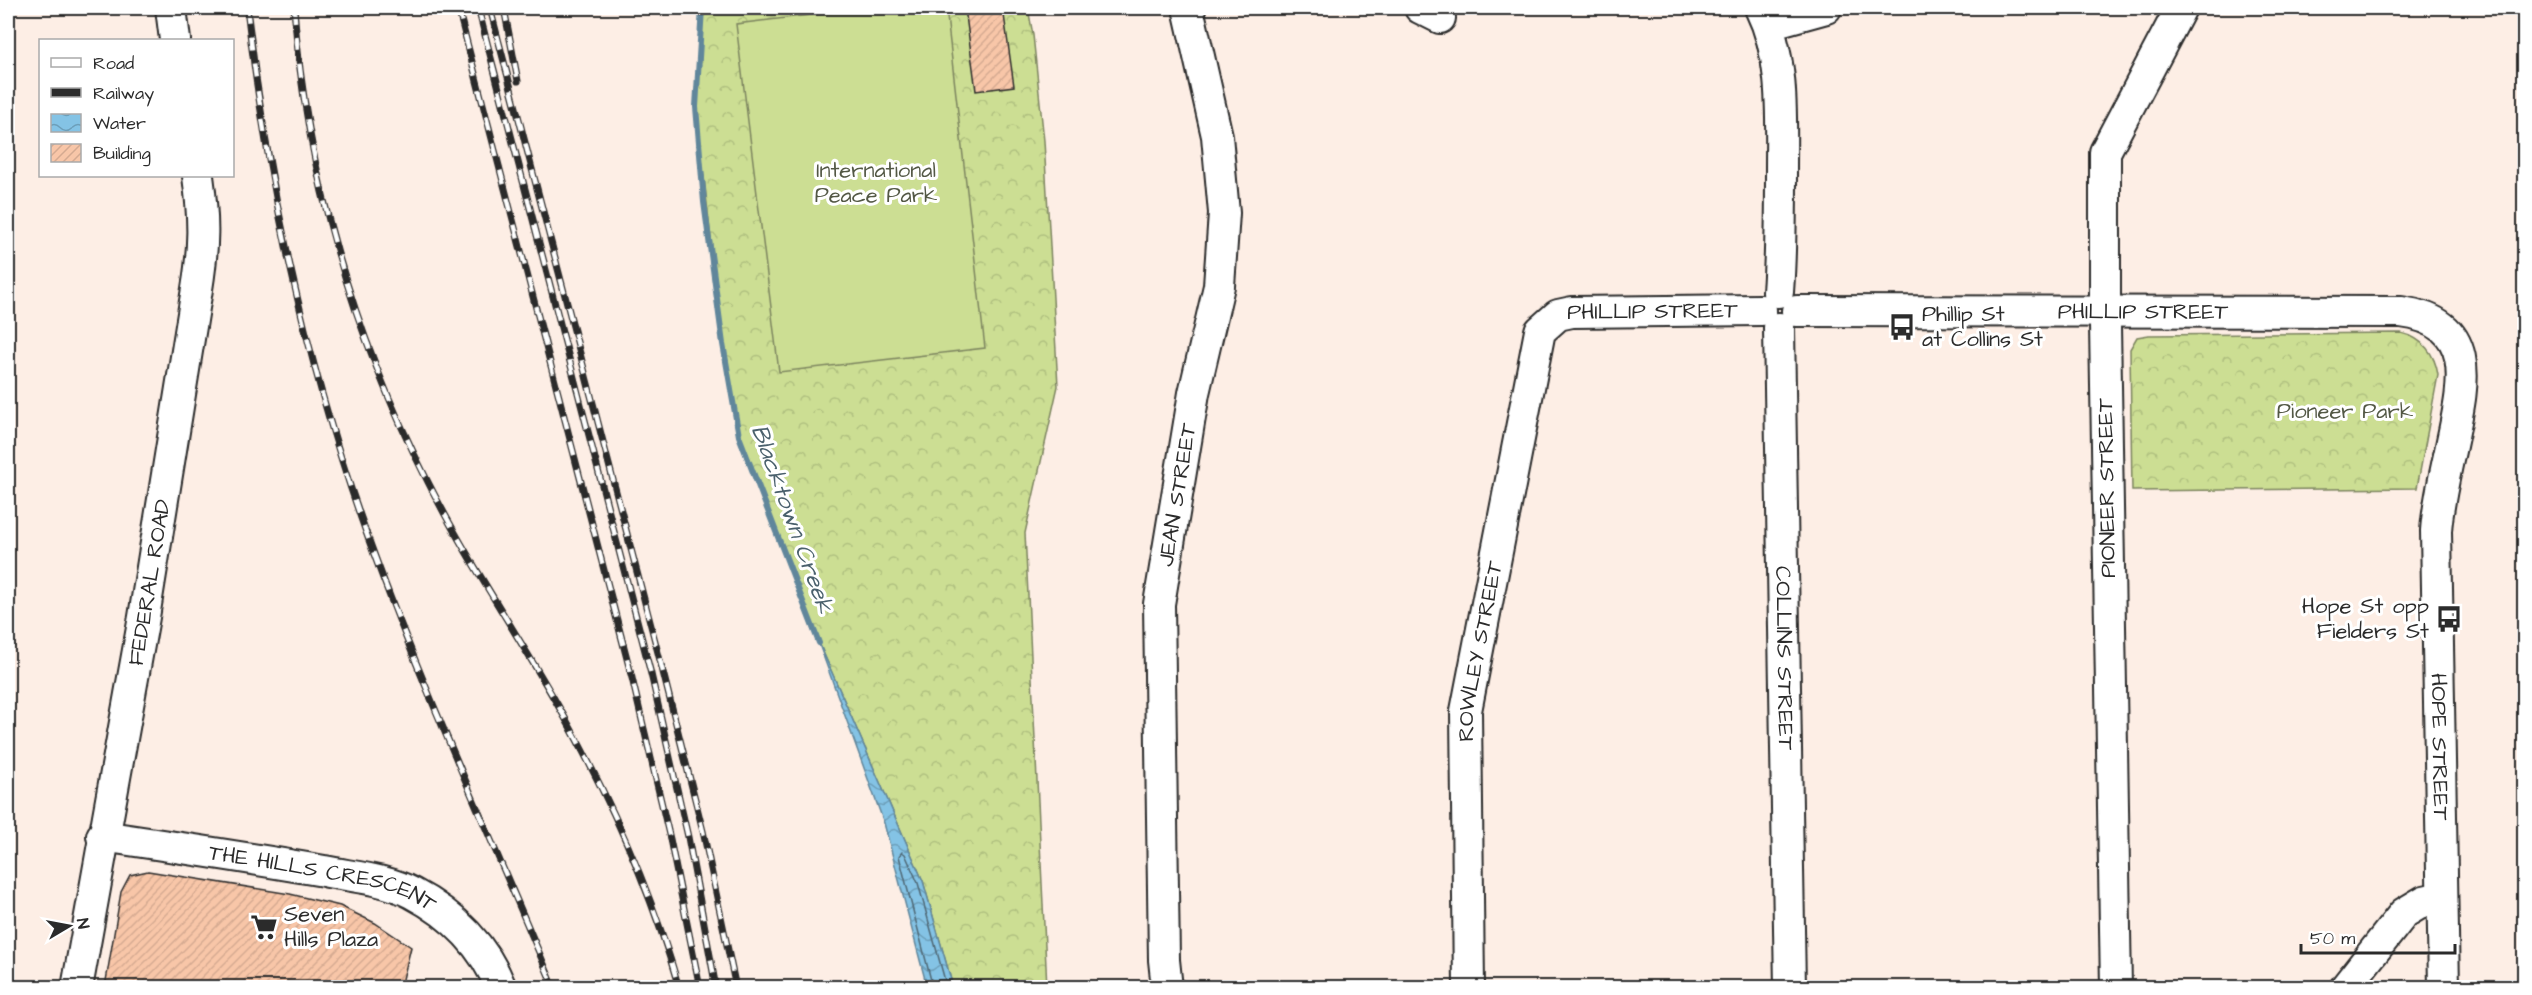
<svg xmlns="http://www.w3.org/2000/svg" width="2532" height="995" font-family="'Architects Daughter',sans-serif">
  <style>
    .forest { fill: url(#forest-crowns); stroke: #7c845f; stroke-width: 1.5 }
    .pitch { fill: #ccde93; stroke: #7c845f; stroke-width: 1.5 }
    .water { fill: url(#water-waves); stroke: #60869b; stroke-width: 1.5 }
    .lines { fill: none; stroke-linecap: round; stroke-linejoin: round }
    .shore { stroke: #4f6875; stroke-width: 1.5 }
    .stream { stroke: #60869b; stroke-width: 6 }
    .building { fill: url(#building-hatch); stroke: #2b2b2b; stroke-width: 1.5 }
    .minor-casing { stroke: #2b2b2b; stroke-width: 34 }
    .minor { stroke: #fff; stroke-width: 30 }
    .rail-casing { stroke: #2b2b2b; stroke-width: 7 }
    .rail { stroke: #fff; stroke-width: 4.5; stroke-dasharray: 14; stroke-linecap: butt }
    .labels { text-anchor: middle; dominant-baseline: central; stroke-width: 6; stroke-linejoin: round; paint-order: stroke }
    .park-label { font-size: 22px; fill: #535845; stroke: #fff }
    .street-label { font-size: 22px; fill: #2b2b2b; stroke: #fff }
    .poi-label { font-size: 22px; fill: #2b2b2b; stroke: #fff; text-anchor: start }
    .water-label { font-size: 24px; font-style: italic; fill: #4a606c; stroke: #fff }
  </style>
  <defs>
    <pattern id="forest-crowns" width="20" height="18" patternUnits="userSpaceOnUse" patternTransform="scale(1.5)"><rect width="20" height="18" fill="#ccde93"/><path d="M2 6a3 3 0 1 1 6 0M12 15a3 3 0 1 1 6 0" fill="none" stroke="#afbf7f"/></pattern>
    <pattern id="water-waves" width="16" height="10" patternUnits="userSpaceOnUse" patternTransform="scale(1.5)"><rect width="16" height="10" fill="#84c3e5"/><path d="M0 5q4-4 8 0t8 0" fill="none" stroke="#6c9fba"/></pattern>
    <pattern id="building-hatch" width="6" height="6" patternUnits="userSpaceOnUse" patternTransform="scale(1.5)"><rect width="6" height="6" fill="#f8c6a8"/><path d="M-1 1l2-2M0 6l6-6M5 7l2-2" fill="none" stroke="#d5aa91"/></pattern>
  </defs>
  <rect width="100%" height="100%" fill="#fdeee5"/>
  <filter id="ink" filterUnits="userSpaceOnUse"><feTurbulence type="fractalNoise" baseFrequency=".0167" numOctaves="2"/><feDisplacementMap in="SourceGraphic" scale="12" xChannelSelector="R" yChannelSelector="G"/><feConvolveMatrix kernelMatrix="1 2 1 2 8 2 1 2 1" color-interpolation-filters="sRGB"/></filter>
  <g filter="url(#ink)">
    <g class="forest">
      <path d="M702,8H1028L1033,35L1044,141L1058,386L1025,533L1047,987H953L923,881L816,636L739,436L723,344L696,107Z"/>
      <path d="M2401,333C2423,338 2435,354 2438,375L2417,488L2132,491L2130,349L2137,337L2149,335Z"/>
    </g>
    <path class="pitch" d="M868,8H946L985,348L779,372L736,24Z"/>
    <path class="water" d="M816,636L923,881L953,987H927L884,823Z"/>
    <g class="lines">
      <path class="shore" d="M933,988L899,856L902,852L905,854L918,883L947,988"/>
      <path class="stream" d="M702,8L696,107L704,202L723,344L739,436L819,643"/>
    </g>
    <g class="building">
      <path d="M965,8H1003L1014,86L976,91Z"/>
      <path d="M148,871L290,894L340,906L375,923L411,947L401,987H105L121,892L130,875Z"/>
    </g>
    <g class="lines">
      <defs>
        <g id="minor">
          <path d="M171,8L175,40"/>
          <path d="M1420,8L1440,18"/>
          <path d="M1760,8C1785,59 1781,116 1781,171C1781,212 1781,251 1778,292"/>
          <path d="M1768,24L1826,8"/>
          <path id="s1" d="M1797,311L2401,312C2479,322 2464,384 2452,441C2446,471 2438,501 2436,531L2444,988"/>
          <path id="s2" d="M1779,328L1790,988"/>
          <path id="s3" d="M102,836C176,847 250,858 324,871C353,877 386,879 412,893C452,914 484,945 501,988"/>
          <path id="s4" d="M77,988L144,617L197,289C204,246 204,219 198,176"/>
          <path id="s5" d="M1167,988L1164,960L1159,604L1194,393L1219,286L1224,213L1217,136L1188,8"/>
          <path id="s6" d="M1469,988L1466,711L1540,331L1558,315L1572,312L1761,310"/>
          <path d="M2116,988L2105,325V152L2181,8"/>
          <path d="M2345,988L2404,913L2424,901L2442,897"/>
        </g>
      </defs>
      <use href="#minor" class="minor-casing"/>
      <use href="#minor" class="minor"/>
      <defs>
        <g id="rail">
          <path d="M247,8C266,176 305,358 361,518C417,677 489,832 554,988"/>
          <path d="M294,8C306,173 353,334 428,482C472,570 529,650 575,736C618,817 654,900 679,988"/>
          <path d="M458,8L632,678L670,839L700,988"/>
          <path d="M478,8L651,674L688,837L716,988"/>
          <path d="M490,8L662,668L703,831L736,988"/>
          <path d="M504,8L518,81"/>
        </g>
      </defs>
      <use href="#rail" class="rail-casing"/>
      <use href="#rail" class="rail"/>
    </g>
  </g>
  <defs>
    <symbol id="bus-bare" viewBox="-9 -9 18 18"><path d="M-5-6H5V4H4V6H2V4H-2V6H-4V4H-5ZM-3.5-4V0h7V-4ZM-3.5 1.2v1.5H-2V1.2ZM2 1.2v1.5H3.5V1.2Z" fill="#2b2b2b" stroke="#fff" stroke-width="2.5" paint-order="stroke"/></symbol>
    <symbol id="supermarket-bare" viewBox="-9 -9 18 18"><path d="M-6-5.5h2.5l.6 2H6L4.5 2H-2.5L-4.4-4H-6ZM-1.5 3.2a1.3 1.3 0 1 0 .1 0ZM3 3.2a1.3 1.3 0 1 0 .1 0Z" fill="#2b2b2b" stroke="#fff" stroke-width="2.5" paint-order="stroke"/></symbol>
  </defs>
  <g fill-rule="evenodd">
    <use href="#bus-bare" x="1883" y="308" width="38" height="38"/>
    <use href="#bus-bare" x="2430" y="600" width="38" height="38"/>
    <use href="#supermarket-bare" x="245" y="908" width="38" height="38"/>
  </g>
  <g class="labels">
    <g class="park-label">
      <text x="876" y="170">International<tspan x="876" dy="25">Peace Park</tspan></text>
      <text x="2345" y="411">Pioneer Park</text>
    </g>
    <g class="street-label">
      <text stroke="none"><textPath href="#s1" startOffset="346">PHILLIP STREET</textPath></text>
      <text stroke="none"><textPath href="#s6" startOffset="783">PHILLIP STREET</textPath></text>
      <text transform="translate(2107 488) rotate(-91)">PIONEER STREET</text>
      <text stroke="none"><textPath href="#s5" startOffset="495">JEAN STREET</textPath></text>
      <text stroke="none"><textPath href="#s4" startOffset="412">FEDERAL ROAD</textPath></text>
      <text stroke="none"><textPath href="#s6" startOffset="338">ROWLEY STREET</textPath></text>
      <text stroke="none"><textPath href="#s2" startOffset="330">COLLINS STREET</textPath></text>
      <text stroke="none"><textPath href="#s1" startOffset="1076">HOPE STREET</textPath></text>
      <text stroke="none"><textPath href="#s3" startOffset="225">THE HILLS CRESCENT</textPath></text>
    </g>
    <g class="poi-label">
      <text x="1922" y="314">Phillip St<tspan x="1922" dy="25">at Collins St</tspan></text>
      <text x="2429" y="606" text-anchor="end">Hope St opp<tspan x="2429" dy="25">Fielders St</tspan></text>
      <text x="284" y="914">Seven<tspan x="284" dy="25">Hills Plaza</tspan></text>
    </g>
    <g class="water-label">
      <text transform="translate(792 519) rotate(70)">Blacktown Creek</text>
    </g>
  </g>
  <rect width="2532" height="995" fill="none" stroke="#fff" stroke-width="30"/>
  <rect x="15" y="15" width="2502" height="965" fill="none" stroke="#2b2b2b" stroke-width="2" filter="url(#ink)"/>
  <rect x="39" y="39" width="195" height="138" fill="#ffffff" stroke="#aaaaaa" stroke-width="1.5"/>
  <rect x="51" y="58" width="30" height="9" fill="#ffffff" stroke="#aaaaaa" stroke-width="1.5"/>
  <text x="93" y="69" font-size="18" fill="#2b2b2b">Road</text>
  <rect x="51" y="88" width="30" height="9" fill="#2b2b2b" stroke="#aaaaaa" stroke-width="1.5"/>
  <text x="93" y="99" font-size="18" fill="#2b2b2b">Railway</text>
  <rect x="51" y="114" width="30" height="18" fill="url(#water-waves)" stroke="#aaaaaa" stroke-width="1.5"/>
  <text x="93" y="129" font-size="18" fill="#2b2b2b">Water</text>
  <rect x="51" y="144" width="30" height="18" fill="url(#building-hatch)" stroke="#aaaaaa" stroke-width="1.5"/>
  <text x="93" y="159" font-size="18" fill="#2b2b2b">Building</text>
  <g transform="translate(69 926) rotate(80)" stroke="#ffffff" stroke-width="4.5" paint-order="stroke">
  <path d="M0-4.5L10 22L0 15L-10 22Z" fill="#2b2b2b"/>
  <text y="-9" font-size="16" font-weight="bold" text-anchor="middle" fill="#2b2b2b">N</text>
  </g>
  <path d="M2301 944v9h154v-9" fill="none" stroke="#2b2b2b" stroke-width="3"/>
  <text x="2310" y="944" font-size="18" fill="#2b2b2b" stroke="#ffffff" stroke-width="4.5" paint-order="stroke">50 m</text>
</svg>
